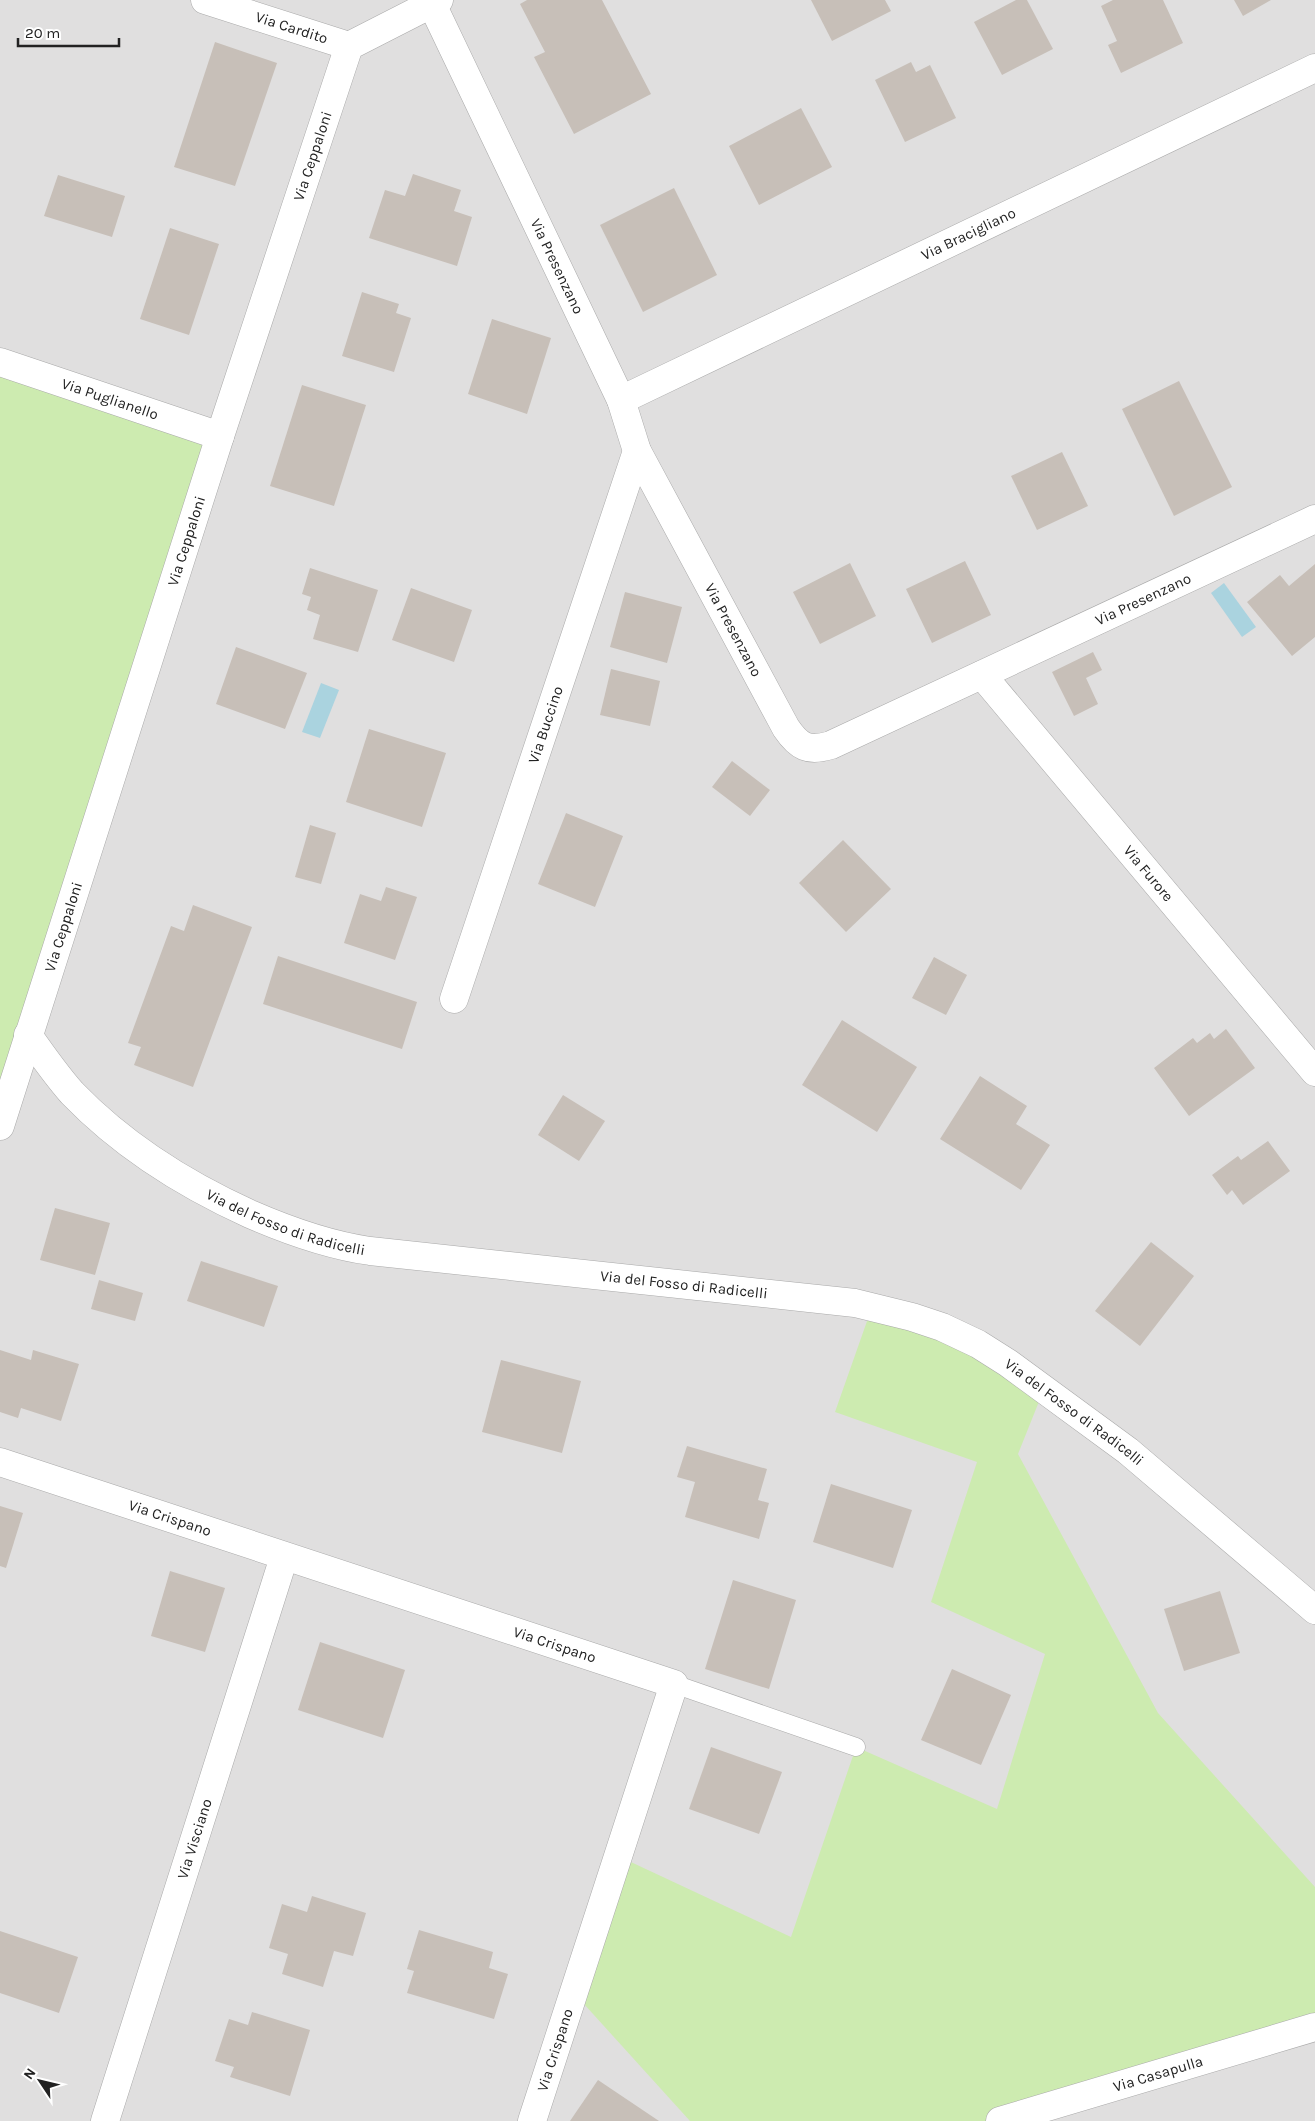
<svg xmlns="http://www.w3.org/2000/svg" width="1315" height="2121" font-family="Karla,sans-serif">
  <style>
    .residential { fill: #e0dfdf }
    .grass { fill: #cdebb0 }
    .water { fill: #aad3df }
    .building { fill: #c7bfb8 }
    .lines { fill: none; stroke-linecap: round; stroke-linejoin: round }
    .lane-casing { stroke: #a9a9a9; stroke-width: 19 }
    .street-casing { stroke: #a9a9a9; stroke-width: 29 }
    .lane { stroke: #fff; stroke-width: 18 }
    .street { stroke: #fff; stroke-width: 28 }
    .labels { text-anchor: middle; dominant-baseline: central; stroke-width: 4; stroke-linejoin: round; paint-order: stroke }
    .street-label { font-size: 15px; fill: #222; stroke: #fff }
  </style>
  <rect width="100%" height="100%" fill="#f2efe9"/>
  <rect class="residential" x="0" y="0" width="1315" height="2121"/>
  <g class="grass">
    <path d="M0,362L220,436L0,1126Z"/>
    <path d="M872,1307L1044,1389L1018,1454L1158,1713L1315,1887V2027L1000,2121H690L574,1993L618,1856L791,1937L856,1747L997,1809L1045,1654L931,1602L977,1462L835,1412Z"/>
  </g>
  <g class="water">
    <path d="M1224,583L1256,627L1242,637L1211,593Z"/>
    <path d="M321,683L339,690L320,738L302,732Z"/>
  </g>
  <g class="building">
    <path d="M527,0H602L651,94L574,134L534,57L545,52L520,4Z"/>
    <path d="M811,0H885L891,11L832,41Z"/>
    <path d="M1016,0H1027L1053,49L1002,75L974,22Z"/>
    <path d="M1113,0H1163L1183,43L1121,73L1108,45L1117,41L1101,6Z"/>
    <path d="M1234,0H1271L1243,16Z"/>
    <path d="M215,42L277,63L235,186L174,167Z"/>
    <path d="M911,62L916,72L930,65L956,118L905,142L875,80Z"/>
    <path d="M801,108L832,167L759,205L729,146Z"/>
    <path d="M413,174L461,190L454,211L472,217L457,266L369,238L385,190L405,196Z"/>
    <path d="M58,175L125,196L112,237L44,216Z"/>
    <path d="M674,188L717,275L643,312L600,225Z"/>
    <path d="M170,228L219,244L189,335L140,319Z"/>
    <path d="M362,292L399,304L396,313L411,318L394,372L342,356Z"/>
    <path d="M492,319L551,338L527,414L468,394Z"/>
    <path d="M1179,381L1232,487L1174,516L1122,409Z"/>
    <path d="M302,385L366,405L334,506L270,486Z"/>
    <path d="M1062,452L1088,506L1037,530L1011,476Z"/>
    <path d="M965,561L991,615L932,643L906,589Z"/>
    <path d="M850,563L876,616L820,644L793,592Z"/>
    <path d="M1315,564V637L1292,656L1247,602L1280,575L1289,586Z"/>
    <path d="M310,568L378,590L358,652L313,639L320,615L307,610L311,597L302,594Z"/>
    <path d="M411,588L472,610L454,662L392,640Z"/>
    <path d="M625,592L682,607L667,663L610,647Z"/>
    <path d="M236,647L307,673L285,729L216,704Z"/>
    <path d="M1093,652L1102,670L1086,678L1098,704L1074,716L1052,672Z"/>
    <path d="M611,669L660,681L650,726L600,715Z"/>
    <path d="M369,729L446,753L422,827L346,802Z"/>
    <path d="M732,761L770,790L750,816L712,787Z"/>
    <path d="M566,813L623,836L595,907L538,884Z"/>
    <path d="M310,825L336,833L321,884L295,877Z"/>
    <path d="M843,840L891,889L846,932L799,883Z"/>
    <path d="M386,887L417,897L395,960L344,943L360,894L381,901Z"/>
    <path d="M193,905L252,927L193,1087L134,1065L141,1047L128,1043L171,926L184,931Z"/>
    <path d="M278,956L417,1002L402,1049L263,1004Z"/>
    <path d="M934,957L967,975L946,1015L912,998Z"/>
    <path d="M842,1020L917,1067L877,1132L802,1085Z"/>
    <path d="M1226,1029L1255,1068L1189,1116L1154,1068L1193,1038L1197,1043L1210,1033L1214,1039Z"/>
    <path d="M980,1076L1027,1106L1016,1124L1050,1145L1021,1190L940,1139Z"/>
    <path d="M563,1095L605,1121L579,1161L538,1135Z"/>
    <path d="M1268,1141L1290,1171L1243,1205L1232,1190L1227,1195L1212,1175L1238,1156L1241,1160Z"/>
    <path d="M55,1208L110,1223L95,1275L40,1260Z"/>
    <path d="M1151,1242L1194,1276L1140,1346L1095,1311Z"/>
    <path d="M201,1261L278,1286L264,1327L187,1301Z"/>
    <path d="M99,1280L143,1293L135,1321L91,1309Z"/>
    <path d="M0,1350L31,1360L33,1350L79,1364L61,1421L21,1408L18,1418L0,1412Z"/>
    <path d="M501,1360L581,1381L562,1453L482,1432Z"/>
    <path d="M687,1446L767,1469L758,1500L769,1503L759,1539L685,1517L695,1482L677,1477Z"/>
    <path d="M831,1484L912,1510L893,1568L813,1542Z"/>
    <path d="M0,1506L23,1513L6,1568L0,1566Z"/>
    <path d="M170,1571L225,1588L205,1652L151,1636Z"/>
    <path d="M733,1580L796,1600L769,1689L705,1669Z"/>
    <path d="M1220,1591L1240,1653L1184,1671L1164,1609Z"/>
    <path d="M320,1642L405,1670L383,1738L298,1710Z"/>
    <path d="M952,1669L1011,1695L981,1765L921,1740Z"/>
    <path d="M711,1747L782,1772L759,1834L689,1809Z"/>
    <path d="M312,1896L366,1913L353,1956L334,1951L323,1987L282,1974L288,1954L269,1948L282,1904L307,1912Z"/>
    <path d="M419,1930L493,1952L489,1968L508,1974L494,2019L407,1993L414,1971L407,1969Z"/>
    <path d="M0,1931L78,1957L59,2013L0,1993Z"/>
    <path d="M252,2012L310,2030L290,2096L230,2077L234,2067L215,2061L229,2019L248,2025Z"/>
    <path d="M598,2080L659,2121H570Z"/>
  </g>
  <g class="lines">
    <defs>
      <path id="lane" d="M674,1684L856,1747"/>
      <g id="street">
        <path id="s1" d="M205,0L349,46"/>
        <path id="s2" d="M430,0L621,400L637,451L786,728C799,747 808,752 831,745L1315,519"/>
        <path id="s3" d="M0,362L220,436"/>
        <path id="s4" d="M621,400L1315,68"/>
        <path id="s5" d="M982,675L1315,1072"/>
        <path id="s6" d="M454,999L637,451"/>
        <path id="s7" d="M28,1035C42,1055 56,1075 72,1093C123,1146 184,1184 250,1214C289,1231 328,1245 370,1251L855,1303L912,1317L942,1327L978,1344L1008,1363L1128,1451L1315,1610"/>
        <path id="s8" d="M0,1126L220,436L349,46L439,0"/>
        <path id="s9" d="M0,1462L674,1684L532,2121"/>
        <path id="s10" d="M105,2121L284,1557"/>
        <path id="s11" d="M1000,2121L1315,2027"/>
      </g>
    </defs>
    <use href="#lane" class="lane-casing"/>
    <use href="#street" class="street-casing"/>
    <use href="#lane" class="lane"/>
    <use href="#street" class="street"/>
  </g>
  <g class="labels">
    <g class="street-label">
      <text stroke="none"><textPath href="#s1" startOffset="91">Via Cardito</textPath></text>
      <text stroke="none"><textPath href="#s8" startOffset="1019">Via Ceppaloni</textPath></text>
      <text stroke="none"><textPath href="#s4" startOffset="385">Via Bracigliano</textPath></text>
      <text stroke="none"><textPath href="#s2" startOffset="295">Via Presenzano</textPath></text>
      <text stroke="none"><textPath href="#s3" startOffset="116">Via Puglianello</textPath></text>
      <text stroke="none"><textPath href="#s8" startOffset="614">Via Ceppaloni</textPath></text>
      <text stroke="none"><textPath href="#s2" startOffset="1209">Via Presenzano</textPath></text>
      <text stroke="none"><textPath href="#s2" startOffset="700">Via Presenzano</textPath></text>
      <text stroke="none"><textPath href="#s6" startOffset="289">Via Buccino</textPath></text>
      <text stroke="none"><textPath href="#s5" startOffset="259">Via Furore</textPath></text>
      <text stroke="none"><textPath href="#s8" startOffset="209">Via Ceppaloni</textPath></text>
      <text stroke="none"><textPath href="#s7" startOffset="326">Via del Fosso di Radicelli</textPath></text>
      <text stroke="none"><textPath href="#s7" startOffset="731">Via del Fosso di Radicelli</textPath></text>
      <text stroke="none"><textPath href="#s7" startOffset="1151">Via del Fosso di Radicelli</textPath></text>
      <text stroke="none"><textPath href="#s9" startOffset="179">Via Crispano</textPath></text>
      <text stroke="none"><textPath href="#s9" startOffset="584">Via Crispano</textPath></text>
      <text stroke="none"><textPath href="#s10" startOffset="296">Via Visciano</textPath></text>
      <text transform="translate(555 2050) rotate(-72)">Via Crispano</text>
      <text stroke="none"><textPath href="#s11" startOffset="165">Via Casapulla</textPath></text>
    </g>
  </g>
  <g transform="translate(40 2081) rotate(305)" stroke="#ffffff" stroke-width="4" paint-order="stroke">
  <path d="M0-4L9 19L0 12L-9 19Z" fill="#222222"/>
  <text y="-8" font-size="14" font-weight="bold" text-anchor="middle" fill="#222222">N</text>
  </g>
  <path d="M18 38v8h101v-8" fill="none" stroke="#222222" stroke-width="2.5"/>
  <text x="25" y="38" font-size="15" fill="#222222" stroke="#ffffff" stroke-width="4" paint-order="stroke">20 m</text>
</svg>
